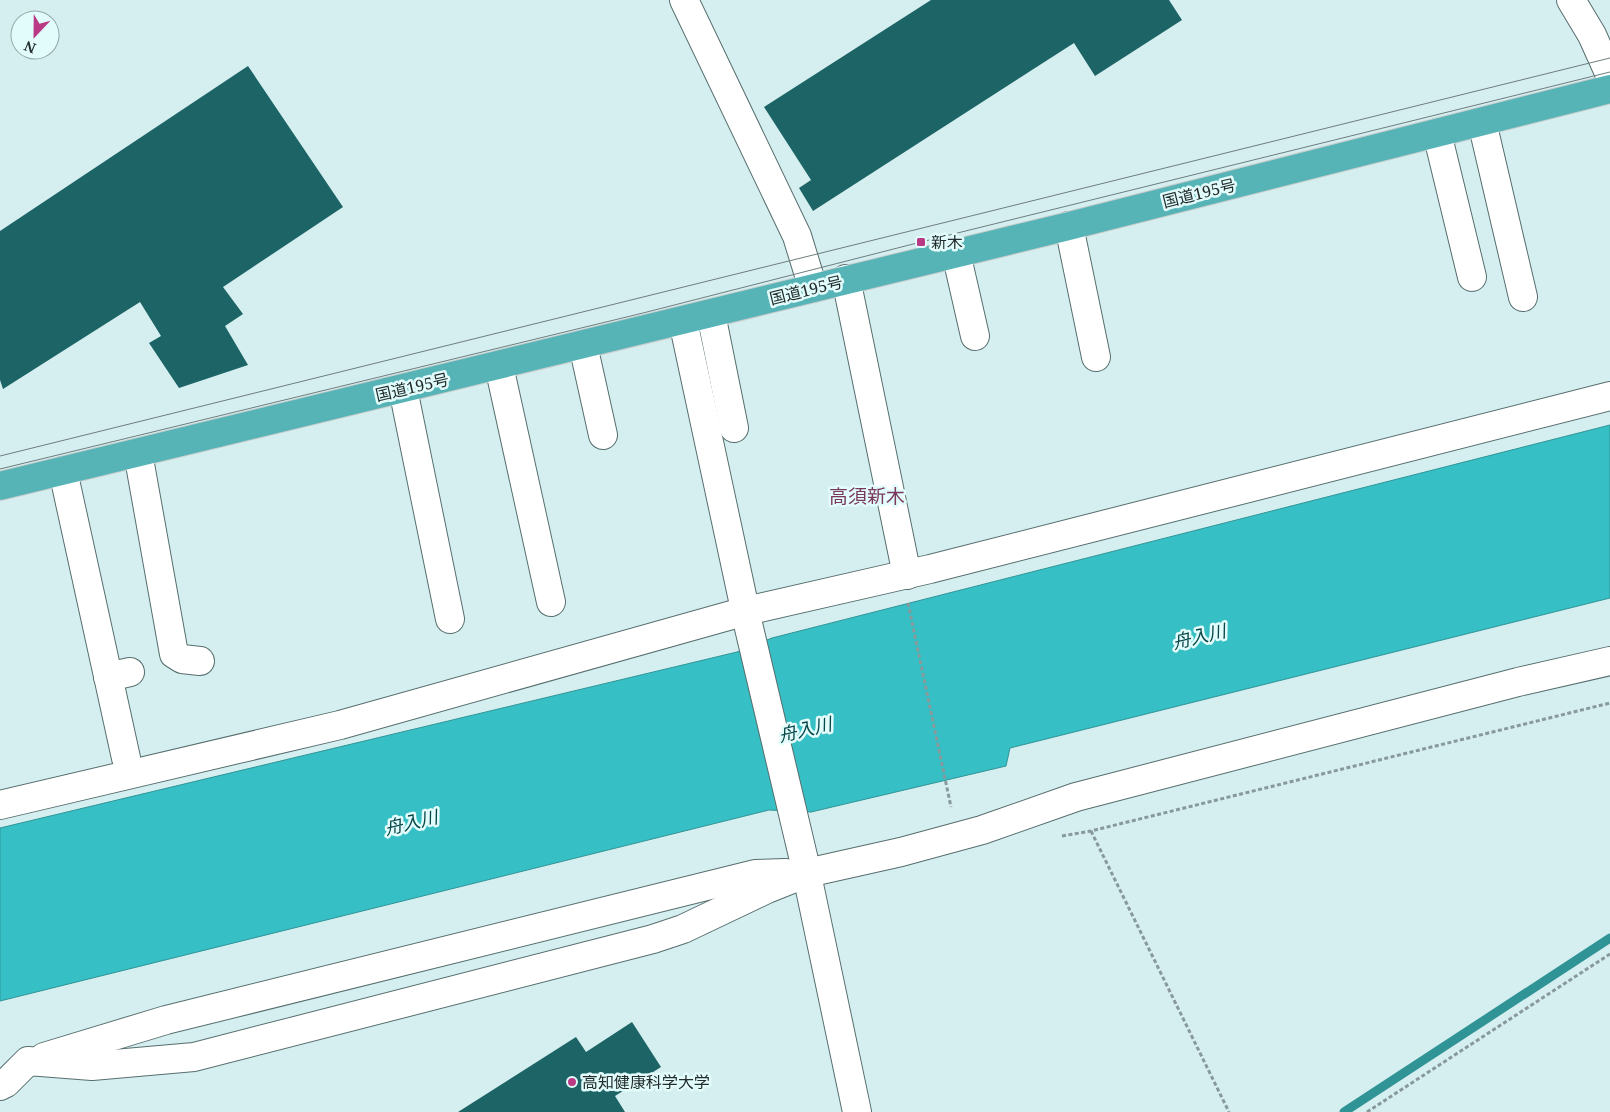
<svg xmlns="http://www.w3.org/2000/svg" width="1610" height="1112" font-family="'Noto Serif','Noto Sans JP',serif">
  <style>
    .water { fill: #36c0c5; stroke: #309497 }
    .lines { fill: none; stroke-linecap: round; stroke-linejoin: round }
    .stream { stroke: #309497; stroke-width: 9 }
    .building { fill: #1d6466 }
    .minor-casing { stroke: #576e6e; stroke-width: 30 }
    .tertiary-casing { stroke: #576e6e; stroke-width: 30 }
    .trunk-casing { stroke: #cacdcd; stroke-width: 30 }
    .path { stroke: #87999a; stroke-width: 3; stroke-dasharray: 4 2.5; stroke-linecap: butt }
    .minor { stroke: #fff; stroke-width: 28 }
    .tertiary { stroke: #fff; stroke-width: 28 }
    .trunk { stroke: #56b4b7; stroke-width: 28 }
    .tram { stroke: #6e7e7f; stroke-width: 1 }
    .poi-dot { fill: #b93984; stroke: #e2fcfc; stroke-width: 2 }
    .labels { text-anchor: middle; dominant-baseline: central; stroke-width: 5; stroke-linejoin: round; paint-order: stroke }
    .street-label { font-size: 16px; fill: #232d2d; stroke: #e2fcfc }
    .poi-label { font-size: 16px; fill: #232d2d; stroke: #e2fcfc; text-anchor: start }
    .water-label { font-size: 18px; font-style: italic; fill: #074547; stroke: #e2fcfc }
    .quarter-label { font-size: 19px; fill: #7a395c; stroke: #e2fcfc }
  </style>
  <rect width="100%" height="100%" fill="#d5eeef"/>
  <path class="water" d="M1610,425V598L1010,748L1006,766L811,812L769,810L0,1001V828L737,652L772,638Z"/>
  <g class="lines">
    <path class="stream" d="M1344,1112L1610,938"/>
  </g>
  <g class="building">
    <path d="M931,0H1169L1182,20L1095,76L1074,43L813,211L799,188L811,180L764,107Z"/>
    <path d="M248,66L343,207L223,287L243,314L225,326L248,365L179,388L149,343L161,336L140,302L3,389L0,380V231Z"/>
    <path d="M632,1022L661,1067L615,1096L625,1112H458L576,1037L586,1052Z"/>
  </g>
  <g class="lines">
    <defs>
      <g id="minor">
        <path d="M1571,0L1592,35L1610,75"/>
        <path d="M1482,122L1523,297"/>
        <path d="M1437,133L1472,277"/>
        <path d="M1069,226L1096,357"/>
        <path d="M956,253L975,336"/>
        <path d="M846,279L907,575"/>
        <path d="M711,314L734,428"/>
        <path d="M583,345L603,435"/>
        <path d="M499,366L551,602"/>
        <path d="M403,389L450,619"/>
        <path d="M138,453L174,654L182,659L200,661"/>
        <path d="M63,471L126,758"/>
        <path d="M108,677L130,672"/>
        <path d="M0,805L340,725L746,611L930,569L1610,396"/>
        <path d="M44,1057L166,1020L755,874L786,873"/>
        <path d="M0,1086L6,1083L28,1061L92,1066L194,1057L653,939L683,929L767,889L807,873L901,852L982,830L1076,797L1518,682L1610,661"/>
      </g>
      <g id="tertiary">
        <path d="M684,0L797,236L813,288"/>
        <path d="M683,321L749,628L803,856L857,1112"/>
      </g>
      <path id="trunk" d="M0,486L1065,227L1610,89"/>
    </defs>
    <use href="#minor" class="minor-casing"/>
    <use href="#tertiary" class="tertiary-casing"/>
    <use href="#trunk" class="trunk-casing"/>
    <g class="path">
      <path d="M908,603L951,807"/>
      <path d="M1091,831L1229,1112"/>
      <path d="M1062,836L1091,831L1610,703"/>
      <path d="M1367,1112L1610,954"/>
    </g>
    <use href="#minor" class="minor"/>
    <use href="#tertiary" class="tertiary"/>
    <use href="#trunk" class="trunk"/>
    <g class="tram">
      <path d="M0,456L1610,58"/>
      <path d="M0,469L643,313L921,242L1610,72"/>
    </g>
  </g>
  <g class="poi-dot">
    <rect x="916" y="237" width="10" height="10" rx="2.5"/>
    <circle cx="572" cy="1082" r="5"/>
  </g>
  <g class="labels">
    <g class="street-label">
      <text transform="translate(1199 193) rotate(-14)">国道195号</text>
      <text transform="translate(806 290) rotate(-14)">国道195号</text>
      <text transform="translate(412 387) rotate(-13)">国道195号</text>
    </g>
    <g class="poi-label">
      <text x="931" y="242">新木</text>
      <text x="582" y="1082">高知健康科学大学</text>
    </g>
    <g class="water-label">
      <text transform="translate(1199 636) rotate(-13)">舟入川</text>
      <text transform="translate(805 729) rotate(-13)">舟入川</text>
      <text transform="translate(411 822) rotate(-13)">舟入川</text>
    </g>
    <g class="quarter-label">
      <text x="867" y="496">高須新木</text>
    </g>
  </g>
  <g transform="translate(35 35) rotate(202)"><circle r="24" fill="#e2fcfc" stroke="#96a9a9"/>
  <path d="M0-4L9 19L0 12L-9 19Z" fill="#b93984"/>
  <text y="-8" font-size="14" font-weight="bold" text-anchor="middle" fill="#232d2d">N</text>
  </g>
</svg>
